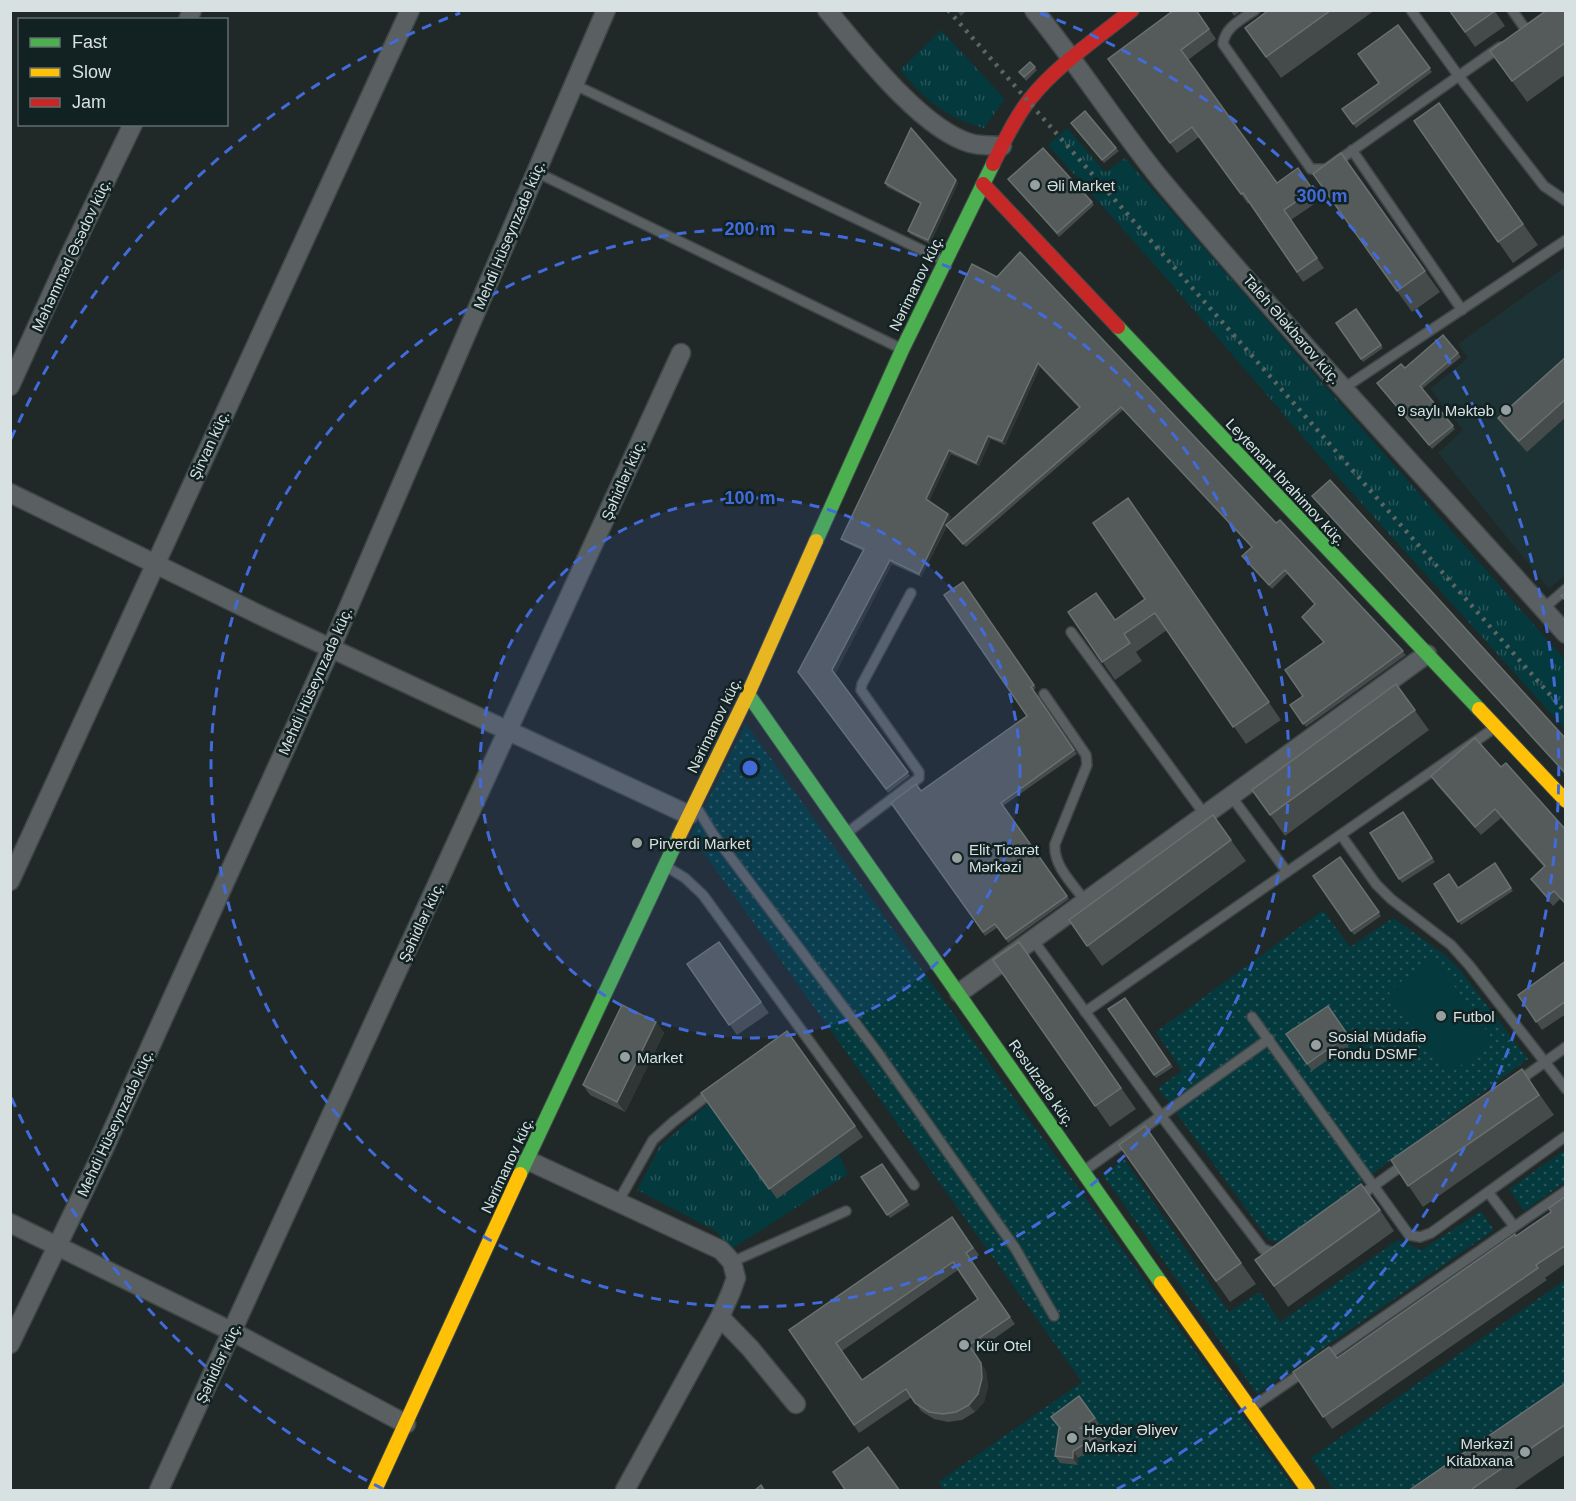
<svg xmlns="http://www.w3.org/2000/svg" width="1576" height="1501" font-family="Arial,sans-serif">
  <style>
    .built { fill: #1d3234 }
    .grass { fill: url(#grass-tufts) }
    .park { fill: url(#park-dots) }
    .pitch { fill: #04393d }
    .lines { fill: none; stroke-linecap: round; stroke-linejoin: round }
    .lane-casing { stroke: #3f4646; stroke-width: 12 }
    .street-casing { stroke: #3f4646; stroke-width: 21 }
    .fast-casing { stroke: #3f4646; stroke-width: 16 }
    .slow-casing { stroke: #3f4646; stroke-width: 16 }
    .jam-casing { stroke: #3f4646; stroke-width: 16 }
    .lane { stroke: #5a6061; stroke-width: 9 }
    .street { stroke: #5a6061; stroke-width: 18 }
    .fast { stroke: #4caf50; stroke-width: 14 }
    .slow { stroke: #ffc107; stroke-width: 14 }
    .jam { stroke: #c62828; stroke-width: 14 }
    .rail { stroke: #5d6464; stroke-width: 4.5; stroke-dasharray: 3 6; stroke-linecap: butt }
    .wall { fill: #454b4b; fill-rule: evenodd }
    .shaded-wall { fill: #303636 }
    .building { fill: #555b5b; stroke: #697070; stroke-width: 1.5; fill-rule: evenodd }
    .ring { fill: none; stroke: #426bda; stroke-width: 3; stroke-dasharray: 10 8 }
    .poi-dot { fill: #97a0a0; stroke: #122122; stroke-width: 2 }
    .labels { text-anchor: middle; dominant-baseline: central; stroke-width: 5; stroke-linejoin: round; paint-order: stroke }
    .poi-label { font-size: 15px; fill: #d7e1e1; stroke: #122122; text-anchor: start }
    .street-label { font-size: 15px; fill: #d7e1e1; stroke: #122122 }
    .centre { fill: #426bda; stroke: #122122; stroke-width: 3 }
    .ring-label { font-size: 18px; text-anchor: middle; font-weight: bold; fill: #426bda; stroke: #122122; stroke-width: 5; stroke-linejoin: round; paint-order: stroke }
  </style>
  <defs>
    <pattern id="grass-tufts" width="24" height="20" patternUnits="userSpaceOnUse" patternTransform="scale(1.5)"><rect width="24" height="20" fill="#04393d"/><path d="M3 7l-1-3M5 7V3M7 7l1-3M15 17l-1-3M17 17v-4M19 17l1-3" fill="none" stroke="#285559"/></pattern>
    <pattern id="park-dots" width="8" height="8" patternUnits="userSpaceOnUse" patternTransform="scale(1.5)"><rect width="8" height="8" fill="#04393d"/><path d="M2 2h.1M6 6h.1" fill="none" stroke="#285559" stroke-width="1.8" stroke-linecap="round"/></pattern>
  </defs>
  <rect width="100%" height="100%" fill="#202828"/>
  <path class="built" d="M1565,267V575L1549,589L1438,453L1463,430L1430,389L1468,358L1458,344Z"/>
  <g class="grass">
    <path d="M941,30L1005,99L984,128C946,118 924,99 900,70Z"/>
    <path d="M1067,128L1105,172L1125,158L1565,660V729L1335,474L1167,279L1048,145Z"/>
    <path d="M708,1104L777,1199L839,1154L848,1174L730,1250L716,1231L637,1190L660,1146Z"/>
  </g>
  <g class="park">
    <path d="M746,724L1295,1490H944L938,1482L1082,1382L691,835Z"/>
    <path d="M1323,910L1350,947L1393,918L1445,955L1460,970L1528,1059L1280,1242L1269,1240L1158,1088L1182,1071L1156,1032Z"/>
    <path d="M1565,1150V1182L1524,1211L1509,1189Z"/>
    <path d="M1124,1159L1229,1312L1260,1292L1280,1322L1398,1240L1422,1250L1481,1211L1494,1230L1257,1394L1103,1175Z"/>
    <path d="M1565,1280V1405L1440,1490H1334L1311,1458Z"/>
  </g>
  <path class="pitch" d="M1434,958L1494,1041L1448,1075L1388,991Z"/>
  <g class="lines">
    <defs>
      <g id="lane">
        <path d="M1255,10C1241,20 1225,27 1223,44L1311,169H1326L1500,47"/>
        <path d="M1411,10L1458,75L1544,186L1566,201"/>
        <path d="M1512,10L1526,30"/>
        <path d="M573,84L945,261"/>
        <path d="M1352,150L1462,310"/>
        <path d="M536,172L900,348"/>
        <path d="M1344,388L1566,240"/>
        <path d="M1543,609L1566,589"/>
        <path d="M1071,632L1205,815"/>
        <path d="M1044,694L1086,755L1087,765L1055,844C1053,866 1073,884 1086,902"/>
        <path d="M1231,796L1287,872"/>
        <path d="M697,808L713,834L878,1053L1015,1248L1054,1316"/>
        <path d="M848,832L919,778V772L861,690L862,684L911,593"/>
        <path d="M1341,835L1376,884L1391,899L1451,945L1469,965L1566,1089"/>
        <path d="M667,867L685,878L703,895L914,1185"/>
        <path d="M1033,940L1162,1117L1263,1249L1277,1254L1280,1252"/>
        <path d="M1085,1012L1493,729"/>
        <path d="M1252,1017L1409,1235L1420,1237L1431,1233L1566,1136"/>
        <path d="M1517,1082L1566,1047"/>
        <path d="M1085,1170L1269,1039"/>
        <path d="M1488,1192L1514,1226"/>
        <path d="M1357,1198L1407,1162"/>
        <path d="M618,1202L653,1140L673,1122L713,1091"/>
        <path d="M732,1262L846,1211"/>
        <path d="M1323,1359L1566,1191"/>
        <path d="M1251,1408L1306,1370"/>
      </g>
      <g id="street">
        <path d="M827,10C860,49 921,129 970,143C979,146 992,145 1002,146"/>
        <path d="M1034,10C1079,65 1117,126 1162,181C1292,336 1431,483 1566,634"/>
        <path d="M188,20L192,10"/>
        <path d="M10,386L63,269L133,124"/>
        <path d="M10,493L266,618L689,815"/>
        <path d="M10,881L410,10"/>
        <path d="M959,993L1427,654"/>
        <path d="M527,1160L721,1250L732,1262L736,1278L731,1292L720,1317L625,1490"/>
        <path d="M10,1223L233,1332L406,1424"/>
        <path d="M720,1317L750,1348L796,1404"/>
        <path d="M10,1344L103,1151L331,648L606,10"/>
        <path d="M159,1490L681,353"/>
      </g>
      <g id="fast">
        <path d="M1118,327L1479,709"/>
        <path d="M816,541L902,350L993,164"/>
        <path d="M748,694L1161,1283"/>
        <path d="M520,1174L679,836"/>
      </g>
      <g id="slow">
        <path d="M1479,709L1566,801"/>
        <path d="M679,836L748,694L816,541"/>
        <path d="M1161,1283L1308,1490"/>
        <path d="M375,1490L520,1174"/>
      </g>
      <g id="jam">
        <path d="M993,164C1004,142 1015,118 1030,99C1058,64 1098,38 1132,10"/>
        <path d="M983,184L1118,327"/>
      </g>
    </defs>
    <use href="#lane" class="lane-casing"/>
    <use href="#street" class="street-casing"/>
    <use href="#fast" class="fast-casing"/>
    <use href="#slow" class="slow-casing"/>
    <use href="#jam" class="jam-casing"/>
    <use href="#lane" class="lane"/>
    <use href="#street" class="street"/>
    <use href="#fast" class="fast"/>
    <use href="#slow" class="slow"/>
    <use href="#jam" class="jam"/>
    <path class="rail" d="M948,10L1566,713"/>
  </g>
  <g class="wall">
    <path d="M957,10H967L961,16Z"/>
    <path d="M1196,10L1216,39L1188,60L1277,183L1298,168L1320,200L1291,220L1324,268L1303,282L1249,203L1248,204L1199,137L1177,153L1108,59Z"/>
    <path d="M1230,10H1242L1234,16Z"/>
    <path d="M1269,10H1375L1281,78L1245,28Z"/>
    <path d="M1449,10H1494L1505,26L1475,47Z"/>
    <path d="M1566,10V74L1527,102L1490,51Z"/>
    <path d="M1398,25L1432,72L1356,128L1342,109L1379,83Z"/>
    <path d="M1030,62L1037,70L1026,81L1019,72Z"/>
    <path d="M1439,103L1538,245L1513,263L1414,121Z"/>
    <path d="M1073,126L1116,148L1119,151L1104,163Z"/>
    <path d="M1341,153L1440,292L1412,312L1313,174Z"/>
    <path d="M1008,179L1092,202L1094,205L1059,237Z"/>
    <path d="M956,180L958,183L930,244L910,234L908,231L920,204L887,187L885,183Z"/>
    <path d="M972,264L1276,523L1406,655L1306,727L1290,705L1303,696L1323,642L1302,617L1315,604L1287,574L1272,589L1242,556L1252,547L1123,410L966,547L947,526L921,577L892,564L835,674L910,776L888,793L798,672L863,551L844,542L841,539ZM1040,367L1079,408L947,524L951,517L948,514L929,501L951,454L979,466L991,439L1005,445Z"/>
    <path d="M1356,309L1383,348L1363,362L1336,323Z"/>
    <path d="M1458,353L1461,357L1422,389L1455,429L1432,449L1380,387L1405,368Z"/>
    <path d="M1566,357V417L1527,452L1506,429L1498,418Z"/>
    <path d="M1312,496L1566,739V775L1315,500Z"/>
    <path d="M1128,498L1281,720L1246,744L1167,630L1136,652L1142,661L1115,680L1068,612L1115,620L1145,599Z"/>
    <path d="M963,582L1036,688L1033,690L1077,754L1003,806L1069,899L1008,943L998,927L985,936L891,803L921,791L1027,716Z"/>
    <path d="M1396,684L1429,730L1285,836L1252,790Z"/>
    <path d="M1501,767L1566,830V905L1560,899L1553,906L1537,887L1531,879L1544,867L1501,818L1481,835L1437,785L1431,776Z"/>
    <path d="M1403,812L1435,862L1402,883L1370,833Z"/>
    <path d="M1213,815L1246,861L1102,966L1069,920Z"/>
    <path d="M1340,857L1381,916L1354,935L1313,876Z"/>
    <path d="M1495,863L1513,891L1461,925L1434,884L1458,888Z"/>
    <path d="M719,942L769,1013L737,1035L687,964Z"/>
    <path d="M1019,942L1136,1109L1110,1127L993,960Z"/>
    <path d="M1566,961V1014L1542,1030L1518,995Z"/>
    <path d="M1125,998L1173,1067L1156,1078L1108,1009Z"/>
    <path d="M1328,1006L1353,1042L1312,1071L1286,1034Z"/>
    <path d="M656,1022L664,1033L625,1112L590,1095L583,1085Z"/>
    <path d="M787,1031L863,1137L777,1199L701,1093Z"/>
    <path d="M1522,1069L1554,1115L1423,1207L1391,1160Z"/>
    <path d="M1145,1126L1256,1284L1230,1302L1119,1145Z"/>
    <path d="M882,1164L910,1205L890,1218L861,1177Z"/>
    <path d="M1566,1196V1263L1545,1278L1547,1280L1332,1429L1293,1372L1337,1358L1551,1212Z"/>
    <path d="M1380,1210L1394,1231L1288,1307L1255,1260Z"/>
    <path d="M952,1217L979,1255L971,1261L1015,1324L974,1353L986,1371L988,1386L984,1402L975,1412L962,1420L948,1422L934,1419L921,1411L912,1397L859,1433L789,1330ZM958,1270L978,1299L862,1380L842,1351Z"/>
    <path d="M1566,1383V1454L1512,1491H1408Z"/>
    <path d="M1079,1396L1100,1425L1091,1431L1101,1434L1106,1441L1078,1458V1465L1060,1463L1055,1456L1060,1428L1051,1417Z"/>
  </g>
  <g class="shaded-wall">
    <path d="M956,180L958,183L930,244L928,240Z"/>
    <path d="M1038,363L1040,367L1005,445L1002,441Z"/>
    <path d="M988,436L991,439L979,466L976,463Z"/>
    <path d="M949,450L951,454L928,503L926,499Z"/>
    <path d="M948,514L951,517L921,577L919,574Z"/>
    <path d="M890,560L892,564L835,674L832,670Z"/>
    <path d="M656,1022L664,1033L625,1112L617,1102Z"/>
    <path d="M969,1345L986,1371L988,1386L984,1402L975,1412L969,1405Z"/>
    <path d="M1073,1451L1078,1458V1465L1073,1458Z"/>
  </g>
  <g class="building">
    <path d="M1174,10H1196L1209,29L1181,50L1277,183L1298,168L1313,190L1284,210L1317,258L1297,272L1243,193L1241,194L1192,127L1170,143L1108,59Z"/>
    <path d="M1269,10H1331L1266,57L1245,28Z"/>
    <path d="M1449,10H1494L1495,11L1465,32Z"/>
    <path d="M1547,10H1566V42L1512,81L1490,51Z"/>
    <path d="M1398,25L1430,68L1353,124L1342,109L1379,83L1358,54Z"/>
    <path d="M1030,62L1035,67L1024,77L1019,72Z"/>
    <path d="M1439,103L1523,224L1498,242L1414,121Z"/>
    <path d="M1085,111L1116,148L1102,160L1071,123Z"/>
    <path d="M911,128L956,180L928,240L908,231L921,203L885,183Z"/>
    <path d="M1043,148L1092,202L1057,233L1008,179Z"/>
    <path d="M1341,153L1425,271L1397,291L1313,174Z"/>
    <path d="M1020,252L1276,523L1280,520L1403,651L1303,724L1290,705L1303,696L1285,670L1324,642L1302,617L1315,604L1285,570L1269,585L1242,556L1252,547L1121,407L963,544L946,525L1080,407L1038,363L1002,441L988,436L976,463L949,450L926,499L948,514L919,574L890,560L832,670L908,772L886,789L798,672L864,549L841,539L972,264L997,277Z"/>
    <path d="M1356,309L1381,345L1361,359L1336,323Z"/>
    <path d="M1443,335L1458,353L1420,386L1453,426L1429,445L1377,383L1401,364L1405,368Z"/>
    <path d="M1566,357V399L1519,441L1498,418Z"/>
    <path d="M1330,480L1566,739V774L1312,496Z"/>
    <path d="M1128,498L1269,702L1233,727L1155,613L1124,634L1130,643L1102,662L1068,612L1096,593L1115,620L1145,599L1093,523Z"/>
    <path d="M963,582L1034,685L1031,687L1074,750L1001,803L1067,896L1006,939L995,924L983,932L891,803L916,784L921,791L1027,716L944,595Z"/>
    <path d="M1566,593V601L1561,596Z"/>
    <path d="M1396,684L1415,710L1270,815L1252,790Z"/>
    <path d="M1475,738L1501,767L1506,763L1566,830V904L1554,891L1547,897L1531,879L1545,866L1495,809L1475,827L1431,776Z"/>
    <path d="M1403,812L1432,858L1399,879L1370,833Z"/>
    <path d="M1213,815L1231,840L1087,946L1069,920Z"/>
    <path d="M1340,857L1379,912L1351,931L1313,876Z"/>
    <path d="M1495,863L1511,888L1458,922L1434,884L1449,874L1458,888Z"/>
    <path d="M719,942L761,1002L729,1025L687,964Z"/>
    <path d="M1019,942L1121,1088L1095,1106L993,960Z"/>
    <path d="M1566,961V1001L1536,1022L1518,995Z"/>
    <path d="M1125,998L1170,1064L1154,1075L1108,1009Z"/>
    <path d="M622,1005L656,1022L617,1102L583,1085Z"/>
    <path d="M1328,1006L1348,1035L1307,1064L1286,1034Z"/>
    <path d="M787,1031L855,1126L769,1189L701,1093Z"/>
    <path d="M1522,1069L1539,1095L1408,1186L1391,1160Z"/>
    <path d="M1145,1126L1241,1263L1216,1281L1119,1145Z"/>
    <path d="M882,1164L907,1201L887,1215L861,1177Z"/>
    <path d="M1361,1184L1380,1210L1274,1286L1255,1260Z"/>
    <path d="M1566,1196V1245L1536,1265L1538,1268L1323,1417L1293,1372L1329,1347L1337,1358L1515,1234L1516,1236L1551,1212L1549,1208Z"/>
    <path d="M952,1217L973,1248L966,1253L1010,1317L969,1345L981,1363L982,1378L978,1394L969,1405L956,1412L943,1414L929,1412L915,1403L906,1389L854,1425L789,1330ZM953,1262L978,1299L862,1380L836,1343Z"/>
    <path d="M1566,1383V1424L1469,1491H1408Z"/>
    <path d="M1079,1396L1095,1418L1080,1428L1101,1434L1073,1451V1458L1055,1456L1059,1428L1061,1429L1051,1417Z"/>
    <path d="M868,1447L900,1491H846L833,1472Z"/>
    <path d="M761,1485L765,1491H754Z"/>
  </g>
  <circle cx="750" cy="768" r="270" fill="#426bda" fill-opacity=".12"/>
  <g class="ring">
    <circle cx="750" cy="768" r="270"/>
    <circle cx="750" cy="768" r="539"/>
    <path d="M383 1489A809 809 0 0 1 11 1097M11 439A809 809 0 0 1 460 13M1040 13A809 809 0 0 1 1117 1489"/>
  </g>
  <g class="poi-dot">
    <circle cx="1035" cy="185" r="6"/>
    <circle cx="1506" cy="410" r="6"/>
    <circle cx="637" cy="843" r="6"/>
    <circle cx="957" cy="858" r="6"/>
    <circle cx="1441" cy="1016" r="6"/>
    <circle cx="1316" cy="1045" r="6"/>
    <circle cx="625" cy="1057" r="6"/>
    <circle cx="964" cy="1345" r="6"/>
    <circle cx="1072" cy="1438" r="6"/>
    <circle cx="1525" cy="1452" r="6"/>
  </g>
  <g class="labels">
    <g class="poi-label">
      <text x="1047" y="185">Əli Market</text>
      <text x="1494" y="410" text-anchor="end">9 saylı Məktəb</text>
      <text x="649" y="843">Pirverdi Market</text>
      <text x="969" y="849">Elit Ticarət<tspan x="969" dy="17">Mərkəzi</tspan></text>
      <text x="1453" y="1016">Futbol</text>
      <text x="1328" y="1036">Sosial Müdafiə<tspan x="1328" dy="17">Fondu DSMF</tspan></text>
      <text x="637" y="1057">Market</text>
      <text x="976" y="1345">Kür Otel</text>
      <text x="1084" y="1429">Heydər Əliyev<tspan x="1084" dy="17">Mərkəzi</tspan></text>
      <text x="1513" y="1443" text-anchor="end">Mərkəzi<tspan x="1513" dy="17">Kitabxana</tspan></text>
    </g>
    <g class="street-label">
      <text transform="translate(509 235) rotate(-67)">Mehdi Hüseynzadə küç.</text>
      <text transform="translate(71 255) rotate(-65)">Məhəmməd Əsədov küç.</text>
      <text transform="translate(916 283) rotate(-64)">Nərimanov küç.</text>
      <text transform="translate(1292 329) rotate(49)">Taleh Ələkbərov küç.</text>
      <text transform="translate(209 445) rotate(-65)">Şirvan küç.</text>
      <text transform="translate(623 480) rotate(-66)">Şəhidlər küç.</text>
      <text transform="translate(1286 482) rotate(47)">Leytenant Ibrahimov küç.</text>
      <text transform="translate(315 681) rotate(-66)">Mehdi Hüseynzadə küç.</text>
      <text transform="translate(714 725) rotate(-64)">Nərimanov küç.</text>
      <text transform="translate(421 922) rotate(-65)">Şəhidlər küç.</text>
      <text transform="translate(1042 1083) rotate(55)">Rəsulzadə küç.</text>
      <text transform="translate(115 1123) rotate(-65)">Mehdi Hüseynzadə küç.</text>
      <text transform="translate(507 1165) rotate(-65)">Nərimanov küç.</text>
      <text transform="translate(218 1363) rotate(-65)">Şəhidlər küç.</text>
    </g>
  </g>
  <circle cx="750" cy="768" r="9" class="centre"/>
  <g class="ring-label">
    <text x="1322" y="202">300 m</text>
    <text x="750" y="235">200 m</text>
    <text x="750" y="504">100 m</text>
  </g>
  <rect width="1576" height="1501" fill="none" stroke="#d7e1e1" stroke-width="24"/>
  <rect x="18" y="18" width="210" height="108" fill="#122122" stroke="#616e6e" stroke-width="1.5"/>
  <rect x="30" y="38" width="30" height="9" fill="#4caf50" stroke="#616e6e" stroke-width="1.5"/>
  <text x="72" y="48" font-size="18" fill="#d7e1e1">Fast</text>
  <rect x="30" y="68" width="30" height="9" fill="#ffc107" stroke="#616e6e" stroke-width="1.5"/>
  <text x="72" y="78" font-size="18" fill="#d7e1e1">Slow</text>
  <rect x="30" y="98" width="30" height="9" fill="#c62828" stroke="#616e6e" stroke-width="1.5"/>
  <text x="72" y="108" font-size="18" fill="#d7e1e1">Jam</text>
</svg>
